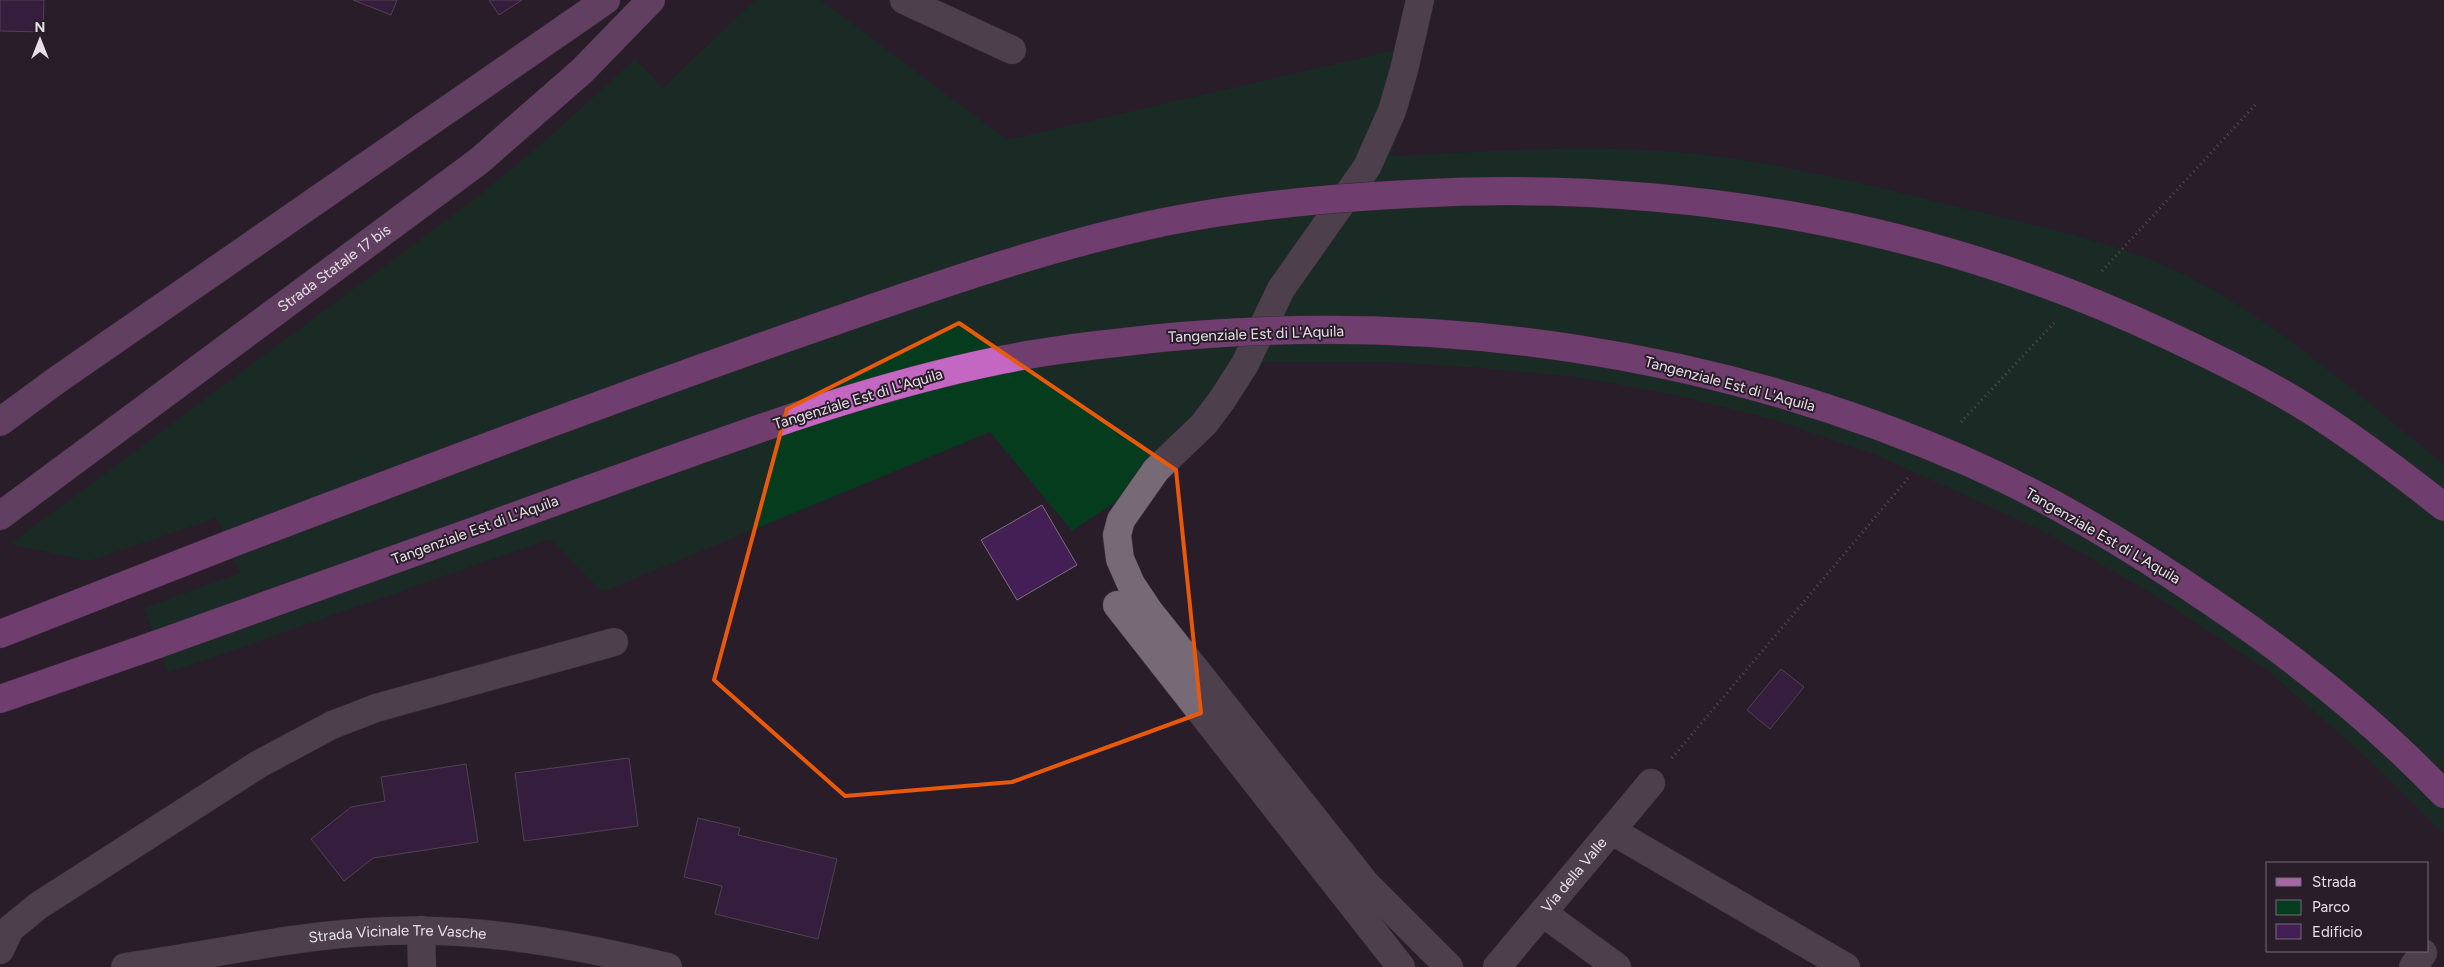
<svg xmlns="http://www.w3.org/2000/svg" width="2444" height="967" font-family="Figtree,sans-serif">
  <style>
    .green { fill: #053c1e }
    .building { fill: #441f55; stroke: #7a7080 }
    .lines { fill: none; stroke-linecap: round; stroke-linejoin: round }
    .minor-casing { stroke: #403740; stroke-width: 29 }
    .major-casing { stroke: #403740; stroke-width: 29 }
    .highway-casing { stroke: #403740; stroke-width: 29 }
    .path { stroke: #8c828c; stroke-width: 3; stroke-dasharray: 1 4; stroke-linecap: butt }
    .minor { stroke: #786977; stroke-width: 28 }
    .major { stroke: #a568a4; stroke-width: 28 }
    .highway { stroke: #c367c2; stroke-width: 28 }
    .highway-bridge-casing { stroke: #403740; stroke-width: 29; stroke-linecap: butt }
    .highway-bridge { stroke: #c367c2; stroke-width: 28 }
    .marked { fill: none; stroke: #e8590c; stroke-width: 4; stroke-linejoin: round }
    .labels { text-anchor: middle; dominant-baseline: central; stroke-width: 4; stroke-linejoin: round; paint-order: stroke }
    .street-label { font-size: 15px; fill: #e8e0e8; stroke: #291d29 }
  </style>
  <rect width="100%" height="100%" fill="#291d29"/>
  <path class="green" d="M755,0H821L1007,140L1426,43L1391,156C1485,152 1581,144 1675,152C1775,160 1873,186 1971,210C2046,228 2123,243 2193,279C2285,327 2363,400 2444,464V834L2365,756L2266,669L2157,597L2043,531L1879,456L1775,420L1672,394L1576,377L1481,368L1393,362H1264C1251,383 1237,404 1221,422C1181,464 1120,498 1072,531L990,432L602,592L550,539L168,673L144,608L240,573L217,518L89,561L10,544L472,201L545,141L635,59L663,88Z"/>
  <g class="building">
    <path d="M0,0H44L43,32L0,31Z"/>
    <path d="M353,0H397L391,15Z"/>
    <path d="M489,0H522L499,15Z"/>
    <path d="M1042,505L1077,565L1017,600L981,540Z"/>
    <path d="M1781,669L1804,687L1770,729L1747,710Z"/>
    <path d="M629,758L638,826L524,841L515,773Z"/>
    <path d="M466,764L478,842L373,858L344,881L311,839L351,807L385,801L381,777Z"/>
    <path d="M698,818L740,828L738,835L837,859L818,939L715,914L722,886L684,877Z"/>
  </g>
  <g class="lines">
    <defs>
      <g id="minor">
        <path d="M904,0L1012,50"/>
        <path d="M1420,0L1404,70L1392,111L1367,167L1281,289L1245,364L1222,400L1204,424L1156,470L1121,520L1117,535L1120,559L1131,584L1149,611L1366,884L1449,967"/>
        <path d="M1117,605L1401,967"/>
        <path d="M1612,831L1846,967"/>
        <path d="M1543,913L1617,967"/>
        <path d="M421,930L422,967"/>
        <path d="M0,950L10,929L38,906L259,764L332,725L376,708L614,642"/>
        <path id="s1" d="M125,967C213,955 299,934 387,931C481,927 577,945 668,967"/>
        <path id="s2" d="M1497,967L1651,783"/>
        <path d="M2413,967L2423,953"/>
      </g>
      <g id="major">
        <path d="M0,422L57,380L606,0"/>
        <path id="s3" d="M0,516L479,161L582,71L651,0"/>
      </g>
      <g id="highway">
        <path d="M0,634L230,544"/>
        <path d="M0,699L158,644"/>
      </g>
    </defs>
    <use href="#minor" class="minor-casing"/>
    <use href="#major" class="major-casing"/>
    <use href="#highway" class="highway-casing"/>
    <g class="path">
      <path d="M2102,271L2257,103"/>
      <path d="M1961,422L2054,323"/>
      <path d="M1672,758L1910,476"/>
    </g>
    <use href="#minor" class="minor"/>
    <use href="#major" class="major"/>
    <use href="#highway" class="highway"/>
    <defs>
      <g id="highway-bridge">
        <path d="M230,544C425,470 619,396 815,328C930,288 1045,247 1164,222C1245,206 1327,198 1409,194C1670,179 1928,222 2165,334C2214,357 2264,381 2310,410C2356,439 2401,473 2444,507"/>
        <path d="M158,644C310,590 461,536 612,481C740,435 868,387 1001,360C1054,349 1107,344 1160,338C1435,311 1717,351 1970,463C2056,501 2139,552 2216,605C2297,660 2376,723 2444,794"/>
      </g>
    </defs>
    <use href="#highway-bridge" class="highway-bridge-casing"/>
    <use href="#highway-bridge" class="highway-bridge"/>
  </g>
  <path d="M0 0H2444V967H0ZM959,323L1176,470L1201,713L1012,782L845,796L714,680L787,409Z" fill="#291d29" fill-opacity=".55" fill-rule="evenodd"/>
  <path class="marked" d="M959,323L1176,470L1201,713L1012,782L845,796L714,680L787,409Z"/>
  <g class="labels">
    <g class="street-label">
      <text stroke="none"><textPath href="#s3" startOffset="416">Strada Statale 17 bis</textPath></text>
      <text transform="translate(1256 334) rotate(-2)">Tangenziale Est di L'Aquila</text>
      <text transform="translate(1730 384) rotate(15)">Tangenziale Est di L'Aquila</text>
      <text transform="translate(858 399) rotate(-17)">Tangenziale Est di L'Aquila</text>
      <text transform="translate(475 530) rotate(-20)">Tangenziale Est di L'Aquila</text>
      <text transform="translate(2103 536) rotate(30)">Tangenziale Est di L'Aquila</text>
      <text stroke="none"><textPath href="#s2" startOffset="120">Via della Valle</textPath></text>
      <text stroke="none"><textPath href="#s1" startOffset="275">Strada Vicinale Tre Vasche</textPath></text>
    </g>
  </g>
  <rect x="2266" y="862" width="162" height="90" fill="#291d29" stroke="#756b75"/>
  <rect x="2276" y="878" width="25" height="8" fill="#a568a4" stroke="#756b75"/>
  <text x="2312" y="887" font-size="15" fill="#e8e0e8">Strada</text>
  <rect x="2276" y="900" width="25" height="15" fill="#053c1e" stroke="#756b75"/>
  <text x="2312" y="912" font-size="15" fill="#e8e0e8">Parco</text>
  <rect x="2276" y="924" width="25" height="15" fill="#441f55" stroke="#756b75"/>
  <text x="2312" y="937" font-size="15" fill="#e8e0e8">Edificio</text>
  <g transform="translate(40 40)" stroke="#291d29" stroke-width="4" paint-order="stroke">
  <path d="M0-4L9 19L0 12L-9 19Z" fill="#e8e0e8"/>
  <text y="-8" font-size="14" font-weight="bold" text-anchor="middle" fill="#e8e0e8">N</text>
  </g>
</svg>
